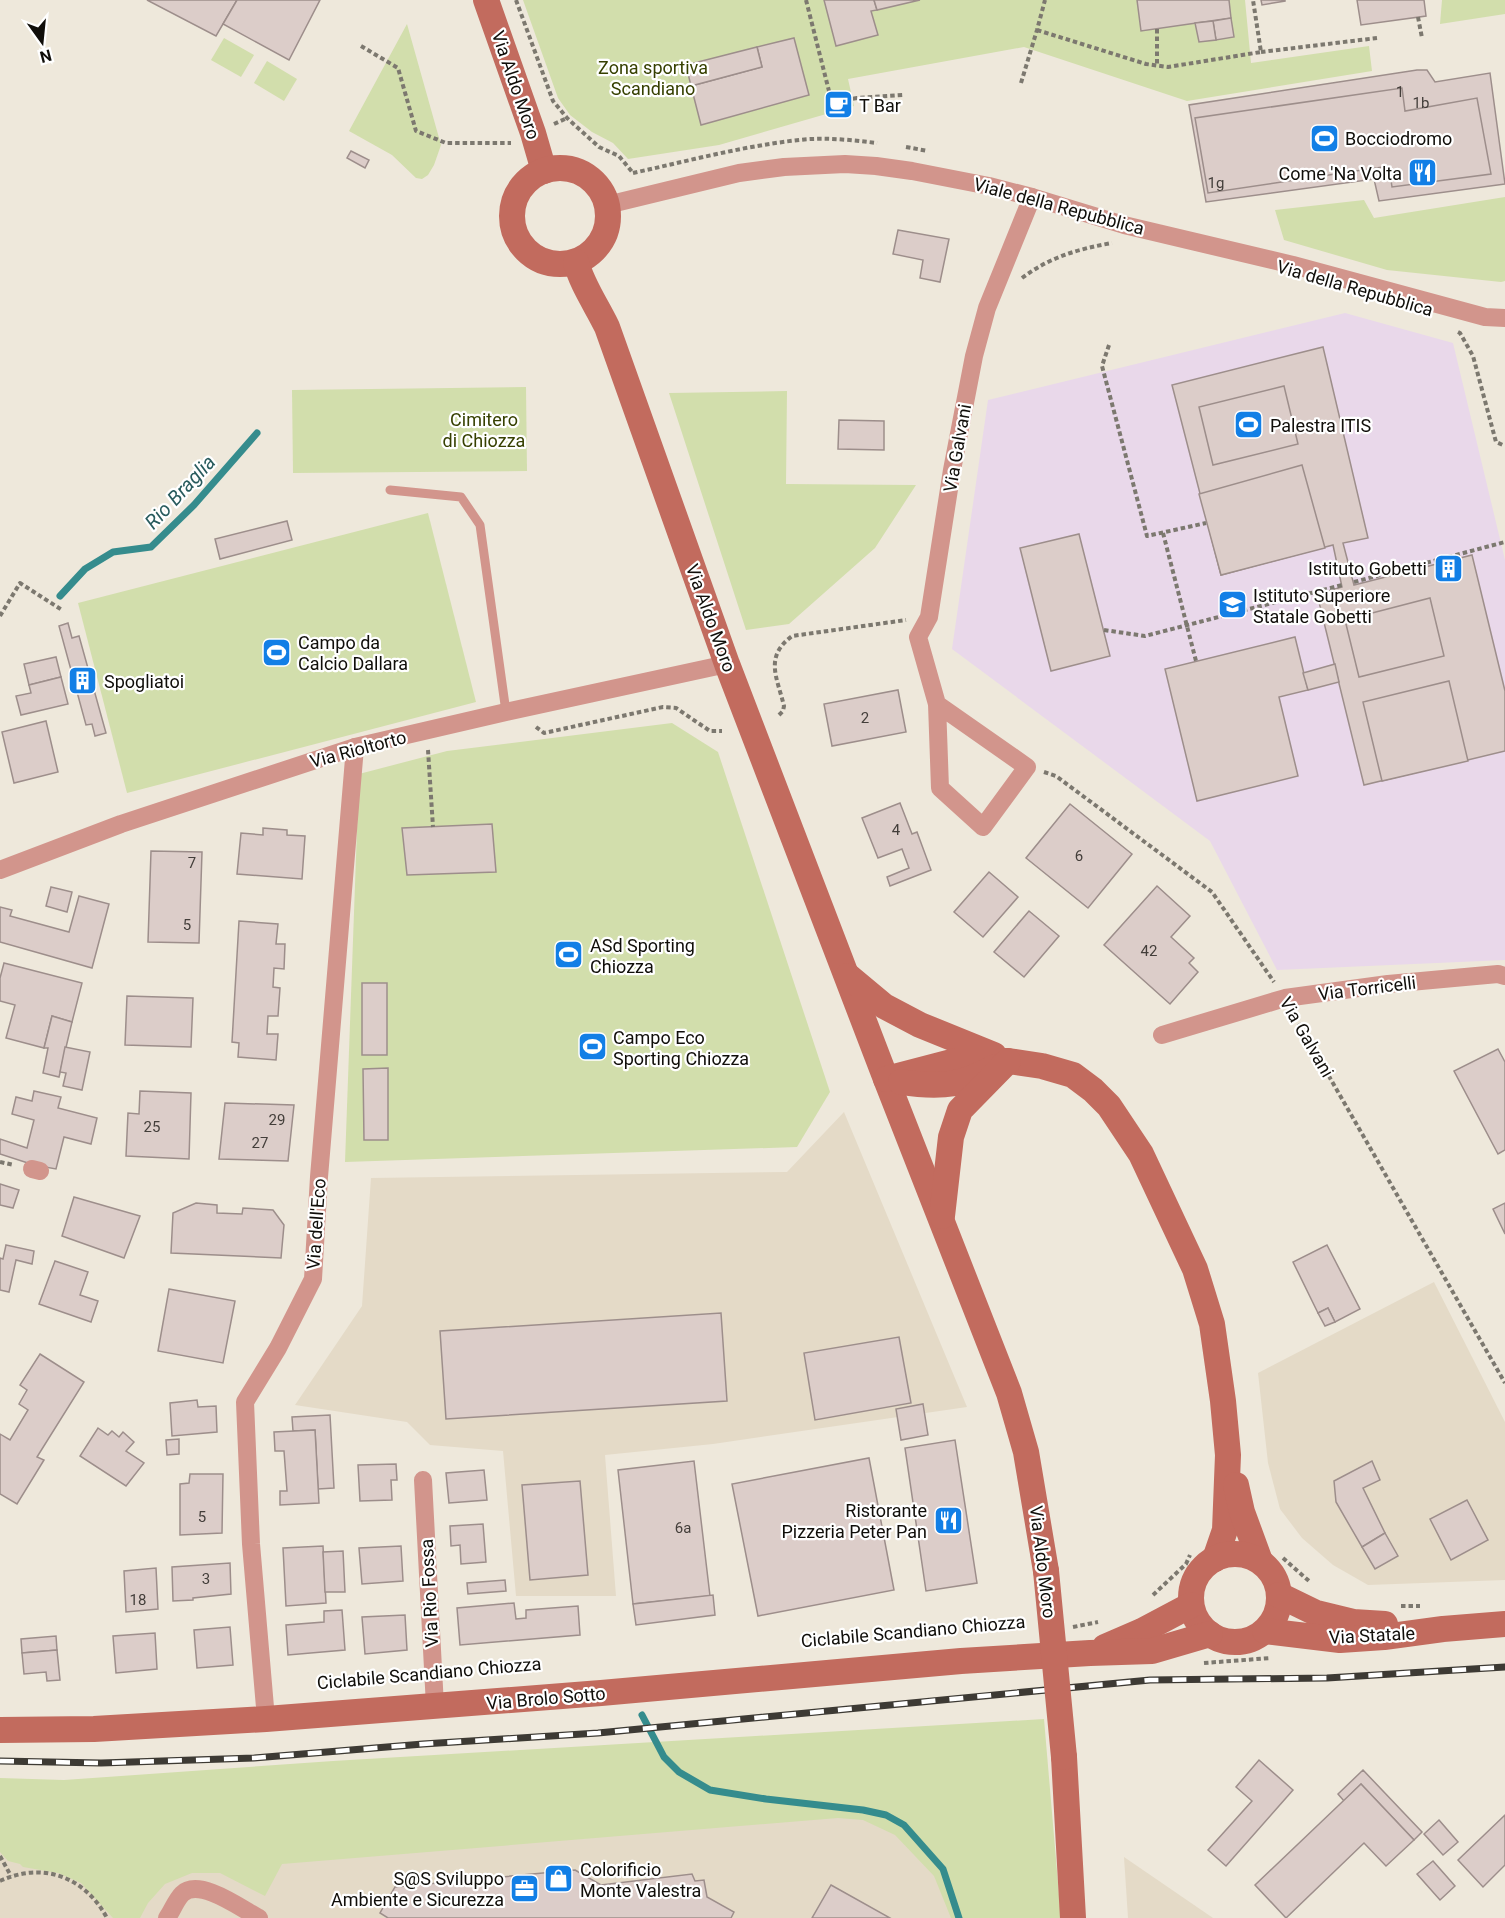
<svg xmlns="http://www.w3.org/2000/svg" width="1505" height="1918" font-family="Roboto,sans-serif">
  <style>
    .built { fill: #e4dac7 }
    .education { fill: #e9d8ea }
    .green { fill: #d2deac }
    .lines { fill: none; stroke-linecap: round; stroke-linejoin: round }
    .stream { stroke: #358c8d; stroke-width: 7 }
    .building { fill: #dccdc9; stroke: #9d8e8b; stroke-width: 1.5 }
    .path { stroke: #7c786f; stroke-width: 4; stroke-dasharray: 4.5 3; stroke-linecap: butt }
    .lane { stroke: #d2958c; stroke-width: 9 }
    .street { stroke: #d2958c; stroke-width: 18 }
    .secondary { stroke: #c26b5e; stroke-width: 26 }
    .rail-casing { stroke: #3d3a34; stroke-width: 7 }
    .rail { stroke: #fff; stroke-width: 4.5; stroke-dasharray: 14; stroke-linecap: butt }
    .secondary-bridge { stroke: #c26b5e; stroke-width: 26 }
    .labels { text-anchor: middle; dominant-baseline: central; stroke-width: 4.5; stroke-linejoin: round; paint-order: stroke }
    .number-label { font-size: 15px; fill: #433e3a }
    .park-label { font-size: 18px; fill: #364000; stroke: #fff }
    .street-label { font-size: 18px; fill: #100e0a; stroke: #fff }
    .poi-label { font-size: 18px; fill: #100e0a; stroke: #fff; text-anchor: start }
    .water-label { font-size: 20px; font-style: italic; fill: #285b5d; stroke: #fff }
  </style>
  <rect width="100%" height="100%" fill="#eee8db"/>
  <g class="built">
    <path d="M844,1112L967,1407L713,1444L605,1455L616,1596H516L503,1451L430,1445L407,1422L295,1405L362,1306L371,1178L787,1172Z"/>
    <path d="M1434,1282L1505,1422V1580L1368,1585L1333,1565L1302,1538L1280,1509L1268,1463L1258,1373Z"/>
    <path d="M987,1746L1009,1918H0V1843Z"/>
    <path d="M1124,1857L1213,1918H1128Z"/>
  </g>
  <path class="education" d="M1345,313L1453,343L1505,560V960L1277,970L1210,841L952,649L988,400Z"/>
  <g class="green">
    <path d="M523,0H1245L1251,63L1369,46L1372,71L1187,101L1024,47L848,79L854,106L719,145L628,159L613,143L592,132L570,115L558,98Z"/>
    <path d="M1442,0H1505V14L1440,24Z"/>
    <path d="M407,24L441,145L434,165L428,175L422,179L416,178L392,155L349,131Z"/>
    <path d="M224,38L254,55L241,77L211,60Z"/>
    <path d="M267,61L297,79L284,101L254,83Z"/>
    <path d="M1505,197V281L1501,282L1387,270L1284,240L1275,210L1364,200L1374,218Z"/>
    <path d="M526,387L527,471L293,473L292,390Z"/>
    <path d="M787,391L786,484L916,485L875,548L789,624L746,630L669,393Z"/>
    <path d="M428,513L476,702L127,793L78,603Z"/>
    <path d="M672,723L718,752L830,1092L797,1147L345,1162L359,774L447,751Z"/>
    <path d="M1044,1719L1061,1918H951L934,1876L895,1835L863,1820L838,1818L282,1864L265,1896L220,1873H192L165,1884L148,1903L140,1918H113L81,1883L58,1873L23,1867L20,1864L8,1861L0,1852V1778L64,1780L333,1761Z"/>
  </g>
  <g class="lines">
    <g class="stream">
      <path d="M60,596L85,569L113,552L151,547L194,505L257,433"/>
      <path d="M642,1715L664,1757L679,1772L710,1790L766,1799L863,1810L886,1815L904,1825L943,1869L959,1918"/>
    </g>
  </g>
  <g class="building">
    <path d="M147,0H237L216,36Z"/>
    <path d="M237,0H320L289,60L223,24Z"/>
    <path d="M824,0H874L877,10L871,11L878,35L836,46Z"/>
    <path d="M874,0H920L877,10Z"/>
    <path d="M1137,0H1229L1231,18L1141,31Z"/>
    <path d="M1261,0H1285V1L1262,5Z"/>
    <path d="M1357,0H1424L1426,16L1361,25Z"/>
    <path d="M1231,18L1234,37L1216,40L1213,21Z"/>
    <path d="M1213,21L1216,40L1199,42L1195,23Z"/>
    <path d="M794,38L809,95L701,125L691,86L762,67L757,47Z"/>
    <path d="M757,47L762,67L691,86L686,65Z"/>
    <path d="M1417,70H1427L1435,82L1490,73L1505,184L1379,201L1374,179L1206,202L1189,105Z"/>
    <path d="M1402,88L1405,111L1477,98L1491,174L1392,187L1389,166L1208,193L1195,118Z"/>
    <path d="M351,151L369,160L365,168L347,158Z"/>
    <path d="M898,230L949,239L940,282L920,278L923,260L893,254Z"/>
    <path d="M1323,347L1368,538L1343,543L1354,585L1472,555L1505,691V751L1364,785L1317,594L1342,587L1333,545L1221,575L1172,385Z"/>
    <path d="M1284,386L1298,444L1213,465L1199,407Z"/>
    <path d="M839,420L884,421V450L838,449Z"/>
    <path d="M1302,465L1325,548L1221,575L1199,494Z"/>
    <path d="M287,521L292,540L220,559L215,539Z"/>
    <path d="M1079,534L1110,656L1051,671L1020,548Z"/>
    <path d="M1430,598L1444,656L1359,677L1345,620Z"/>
    <path d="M68,623L72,638L79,636L106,733L95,736L92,724L86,725L59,626Z"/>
    <path d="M1295,637L1308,690L1279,697L1298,776L1197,801L1165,669Z"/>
    <path d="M56,657L61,677L29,685L24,664Z"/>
    <path d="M1335,664L1339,682L1308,690L1303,673Z"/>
    <path d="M61,677L68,704L21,715L16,696L31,693L29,685Z"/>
    <path d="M1449,681L1468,761L1382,781L1363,702Z"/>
    <path d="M898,690L906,732L832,746L824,704Z"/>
    <path d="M46,721L58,772L14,783L2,732Z"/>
    <path d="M900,803L912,834L917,832L931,870L890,886L887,877L909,868L902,849L878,858L862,818Z"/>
    <path d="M1070,804L1132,854L1088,908L1026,858Z"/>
    <path d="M492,824L496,872L407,875L402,828Z"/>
    <path d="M263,828L287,830V835L305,836L302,879L237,874L241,833L263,835Z"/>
    <path d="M151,851L202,852L199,943L148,942Z"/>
    <path d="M989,872L1018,897L983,937L954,912Z"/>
    <path d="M1157,886L1190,916L1171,937L1194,958L1189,963L1198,972L1170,1004L1104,945Z"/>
    <path d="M51,887L72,892L67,912L46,906Z"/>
    <path d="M79,896L109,904L92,968L0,942V907L12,910L10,916L69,932Z"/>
    <path d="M1029,911L1059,936L1024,977L994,952Z"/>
    <path d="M239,921L278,924L276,944H285L284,969L274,968L273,987L280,988L278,1016H268L267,1034H278L276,1060L238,1057L239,1043L232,1042Z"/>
    <path d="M4,963L82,983L72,1022L52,1016L44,1048L6,1038L15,1005L0,1001V978Z"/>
    <rect x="362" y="983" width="25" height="72"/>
    <path d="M127,996L193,998L191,1047L125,1045Z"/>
    <path d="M52,1016L72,1022L59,1077L43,1073L48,1048H44Z"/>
    <path d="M65,1047L90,1052L82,1090L63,1086L66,1073L60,1072Z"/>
    <path d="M1498,1049L1505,1062V1150L1498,1154L1454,1071Z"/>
    <path d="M388,1068V1140H364L363,1069Z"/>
    <path d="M34,1091L61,1097L58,1108L97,1118L91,1144L64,1137L56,1169L34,1165L0,1154V1139L27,1148L34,1120L12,1114L16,1097L32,1101Z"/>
    <path d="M140,1091L191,1093L189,1159L126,1156L128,1113L139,1114Z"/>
    <path d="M225,1103L294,1105L288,1161L219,1159Z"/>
    <path d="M0,1184L19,1190L13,1208L0,1205Z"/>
    <path d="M74,1197L140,1216L124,1258L62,1236Z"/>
    <path d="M196,1203L217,1205V1213L242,1214L243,1208L273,1210L284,1225L281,1258L171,1253L173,1213Z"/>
    <path d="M1505,1203V1234L1493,1209Z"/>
    <path d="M6,1245L34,1251L32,1264L16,1260L9,1292L0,1290V1258L3,1259Z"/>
    <path d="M1327,1245L1360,1309L1335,1322L1328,1308L1318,1313L1293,1262Z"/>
    <path d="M55,1261L88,1272L80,1295L98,1301L91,1322L39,1304Z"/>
    <path d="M169,1289L235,1301L223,1363L158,1351Z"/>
    <path d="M1328,1308L1335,1322L1325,1326L1318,1313Z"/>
    <path d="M721,1313L727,1401L446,1419L440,1331Z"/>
    <path d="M899,1337L911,1403L815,1420L804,1353Z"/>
    <path d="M40,1354L84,1382L37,1457L44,1460L17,1504L0,1494V1434L10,1440L28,1410L19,1404L27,1390L20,1385Z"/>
    <path d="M197,1400L198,1407L216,1406L217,1432L172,1436L170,1403Z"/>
    <path d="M923,1404L928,1435L901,1440L896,1409Z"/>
    <path d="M330,1415L334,1488L318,1489L315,1430L293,1431L292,1417Z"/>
    <path d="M98,1428L108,1435L112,1431L119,1437L123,1432L134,1442L126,1451L144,1463L126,1486L80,1456Z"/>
    <path d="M315,1430L319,1503L280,1505V1491H287L284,1451H275L274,1432Z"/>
    <path d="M179,1439V1454L167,1455L166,1440Z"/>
    <path d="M955,1440L977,1583L926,1591L905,1448Z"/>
    <path d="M869,1458L894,1590L758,1616L732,1484Z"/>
    <path d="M694,1461L710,1596L633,1604L618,1470Z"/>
    <path d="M1372,1461L1380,1480L1363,1488L1385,1533L1362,1547L1336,1502L1334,1481Z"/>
    <path d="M396,1464L397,1480H391L392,1500L360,1501L358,1465Z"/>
    <path d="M484,1470L487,1500L449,1503L446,1473Z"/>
    <path d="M190,1474H223L222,1533L180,1535V1484L189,1483Z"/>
    <path d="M580,1481L588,1575L530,1580L522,1485Z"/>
    <path d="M1467,1500L1488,1540L1451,1560L1430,1519Z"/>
    <path d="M483,1524L486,1562L461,1564L460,1545L451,1546L450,1526Z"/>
    <path d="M1385,1533L1398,1556L1375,1569L1362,1547Z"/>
    <path d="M323,1546L326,1603L286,1606L283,1548Z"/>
    <path d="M401,1546L403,1581L362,1584L359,1548Z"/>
    <path d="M343,1551L345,1592H325L323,1552Z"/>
    <path d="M230,1563L231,1594L193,1598V1600L173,1601L172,1567Z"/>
    <path d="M156,1568L158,1609L126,1612L124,1571Z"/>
    <path d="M505,1580L506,1591L468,1594L467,1583Z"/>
    <path d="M713,1595L715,1615L636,1625L633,1604Z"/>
    <path d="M514,1603L516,1619L526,1618V1610L578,1606L580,1635L460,1645L457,1608Z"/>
    <path d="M342,1610L345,1650L288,1655L286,1625L324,1622V1611Z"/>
    <path d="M405,1615L407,1650L365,1654L362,1617Z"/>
    <path d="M230,1627L233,1665L197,1668L194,1630Z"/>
    <path d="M155,1633L157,1669L116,1673L113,1636Z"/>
    <path d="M56,1636L57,1650L22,1653L21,1639Z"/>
    <path d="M57,1650L60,1680L47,1681L46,1672L24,1674L22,1653Z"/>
    <path d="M1259,1760L1293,1790L1226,1866L1208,1850L1252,1801L1236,1787Z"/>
    <path d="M1363,1770L1422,1832L1414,1840L1361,1784L1344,1801L1338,1794Z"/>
    <path d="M1361,1784L1414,1840L1386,1866L1364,1843L1286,1918L1255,1885Z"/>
    <path d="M1505,1815V1865L1483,1887L1458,1860Z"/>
    <path d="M1439,1820L1458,1842L1443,1855L1424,1834Z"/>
    <path d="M1433,1861L1455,1886L1440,1900L1417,1874Z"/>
    <path d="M575,1870L601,1885L692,1874L695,1881L704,1880L707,1897L734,1912L731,1918H388L380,1913L395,1887Z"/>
    <path d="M831,1885L890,1918H812Z"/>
  </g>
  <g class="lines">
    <g class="path">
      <path d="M516,0L553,101L567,118L599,147L619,156L633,173"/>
      <path d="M806,0L832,103L857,98L903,95"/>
      <path d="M1418,17L1422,38"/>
      <path d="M1157,29V66"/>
      <path d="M1037,30L1146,64L1168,67L1261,52L1253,0"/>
      <path d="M361,46L398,68L416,131L446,143H511"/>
      <path d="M1261,52L1377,38"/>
      <path d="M1021,83L1037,30L1045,0"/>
      <path d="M554,124L567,118"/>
      <path d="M906,147L928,151"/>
      <path d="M633,173C688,161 743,146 799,140C825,137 852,140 877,143"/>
      <path d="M1022,278C1050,257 1078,249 1112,243"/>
      <path d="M1458,332L1460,333L1473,356L1496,442L1505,446"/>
      <path d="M1109,345L1102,366L1147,536L1206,523"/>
      <path d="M1163,533L1196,661"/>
      <path d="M1354,582L1505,542"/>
      <path d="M0,616L20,583L62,610"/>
      <path d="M1104,630L1145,636L1342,585"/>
      <path d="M779,715L783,711L784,706C777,677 764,657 792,636L906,620"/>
      <path d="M536,727L544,733L663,707L676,708L710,731H722"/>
      <path d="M428,750L433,827"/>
      <path d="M1044,772L1056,776L1212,892L1274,982"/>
      <path d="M1295,1017L1505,1383"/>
      <path d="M0,1162L14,1165"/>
      <path d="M1283,1558L1309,1581"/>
      <path d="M1153,1595L1186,1564L1190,1555"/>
      <path d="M1401,1606H1420"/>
      <path d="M1073,1627L1098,1622"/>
      <path d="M1204,1663L1271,1658"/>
      <path d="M0,1856L11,1876"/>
      <path d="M0,1881C43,1861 85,1877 107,1918"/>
    </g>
    <path class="lane" d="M390,490L461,497L480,525L506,712"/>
    <g class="street">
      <path d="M607,205L739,173L784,167L845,164L876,166L912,171L989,186L1032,197L1124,225L1293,265L1485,317L1505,318"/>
      <path d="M937,704L1027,767L983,827L940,788L937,704L918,637L929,617L952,470L974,356L987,308L1032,197"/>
      <path d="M0,870L121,824L355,747L506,712L727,664"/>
      <path d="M1162,1035L1285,998L1388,984L1498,974L1505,976"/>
      <path d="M32,1169L40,1171"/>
      <path d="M423,1480L435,1706"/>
      <path d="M266,1719L251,1544L245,1402L278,1348L313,1279L319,1177L355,747"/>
      <path d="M167,1918C172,1911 176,1900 182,1894C199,1877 242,1909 259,1918"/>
    </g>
    <g class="secondary">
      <path d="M486,0L533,133L544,171"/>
      <circle cx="560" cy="216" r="48"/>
      <path d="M576,262C582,285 597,306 607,327L727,664L886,1079L1009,1393L1026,1452L1046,1571"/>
      <path d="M848,976L884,1006L920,1025L994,1055"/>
      <path d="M886,1079L955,1061H1008L1042,1066L1073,1075L1093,1090L1109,1106L1141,1154L1195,1269L1212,1324L1223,1401L1228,1455L1225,1530L1215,1559"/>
      <path d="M901,1082C921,1085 950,1087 969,1079C978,1076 987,1071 996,1067"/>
      <path d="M942,1216L951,1137L960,1110L1008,1061"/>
      <path d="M1236,1485L1242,1512L1260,1561"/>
      <circle cx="1235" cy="1598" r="44"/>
      <path d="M1279,1595L1316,1613L1353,1622L1385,1624"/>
      <path d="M1265,1631L1340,1640L1384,1637L1443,1629L1505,1624"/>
      <path d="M1105,1647L1142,1631L1191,1605"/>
      <path d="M0,1730L94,1729L266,1719L601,1693L961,1661L1090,1653L1152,1651L1210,1634"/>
      <path d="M1064,1757L1073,1918"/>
    </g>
    <defs>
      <path id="rail" d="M0,1761L101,1763L254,1758L423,1744L598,1733L1150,1680L1327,1678L1505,1667"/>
    </defs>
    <use href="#rail" class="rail-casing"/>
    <use href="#rail" class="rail"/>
    <path class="secondary-bridge" d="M1046,1571L1064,1757"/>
  </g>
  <defs>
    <symbol id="cafe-square" viewBox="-11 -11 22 22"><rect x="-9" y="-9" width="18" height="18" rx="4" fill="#127fe6" stroke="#fff"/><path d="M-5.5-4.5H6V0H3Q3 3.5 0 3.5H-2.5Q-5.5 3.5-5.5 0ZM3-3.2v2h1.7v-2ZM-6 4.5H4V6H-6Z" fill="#fff"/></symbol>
    <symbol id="stadium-square" viewBox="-11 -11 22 22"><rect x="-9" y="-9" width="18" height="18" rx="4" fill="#127fe6" stroke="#fff"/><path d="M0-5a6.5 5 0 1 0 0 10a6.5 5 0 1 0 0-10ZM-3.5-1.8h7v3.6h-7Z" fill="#fff"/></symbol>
    <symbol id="restaurant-square" viewBox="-11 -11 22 22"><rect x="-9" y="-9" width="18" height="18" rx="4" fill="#127fe6" stroke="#fff"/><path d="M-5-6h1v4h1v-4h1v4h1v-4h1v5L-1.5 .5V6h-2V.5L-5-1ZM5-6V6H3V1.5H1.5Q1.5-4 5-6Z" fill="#fff"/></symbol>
    <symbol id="building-square" viewBox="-11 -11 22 22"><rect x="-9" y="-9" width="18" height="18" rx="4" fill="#127fe6" stroke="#fff"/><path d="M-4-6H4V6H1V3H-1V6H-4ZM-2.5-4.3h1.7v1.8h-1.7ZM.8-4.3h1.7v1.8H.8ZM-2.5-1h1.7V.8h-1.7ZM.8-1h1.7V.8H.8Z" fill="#fff"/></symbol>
    <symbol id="school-square" viewBox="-11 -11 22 22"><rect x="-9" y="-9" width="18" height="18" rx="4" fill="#127fe6" stroke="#fff"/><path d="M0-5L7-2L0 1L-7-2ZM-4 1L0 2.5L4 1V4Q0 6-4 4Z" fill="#fff"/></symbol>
    <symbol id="shop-square" viewBox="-11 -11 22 22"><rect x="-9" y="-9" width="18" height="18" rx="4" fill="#127fe6" stroke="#fff"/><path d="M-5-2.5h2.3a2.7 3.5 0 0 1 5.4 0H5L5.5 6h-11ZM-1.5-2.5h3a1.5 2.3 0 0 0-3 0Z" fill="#fff"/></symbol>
    <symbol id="office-square" viewBox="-11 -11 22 22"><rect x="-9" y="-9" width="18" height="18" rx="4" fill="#127fe6" stroke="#fff"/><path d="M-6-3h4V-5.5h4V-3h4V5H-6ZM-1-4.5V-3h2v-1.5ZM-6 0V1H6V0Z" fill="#fff"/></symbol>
  </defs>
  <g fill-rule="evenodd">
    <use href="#cafe-square" x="822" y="88" width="33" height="33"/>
    <use href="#stadium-square" x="1308" y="122" width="33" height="33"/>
    <use href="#restaurant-square" x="1406" y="156" width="33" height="33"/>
    <use href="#stadium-square" x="1232" y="408" width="33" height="33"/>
    <use href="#building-square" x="1432" y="552" width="33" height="33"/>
    <use href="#school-square" x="1216" y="588" width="33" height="33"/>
    <use href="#stadium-square" x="260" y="636" width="33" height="33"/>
    <use href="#building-square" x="66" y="664" width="33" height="33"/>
    <use href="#stadium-square" x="552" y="938" width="33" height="33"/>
    <use href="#stadium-square" x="576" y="1030" width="33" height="33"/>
    <use href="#restaurant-square" x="932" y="1504" width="33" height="33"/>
    <use href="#shop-square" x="542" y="1862" width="33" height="33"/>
    <use href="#office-square" x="508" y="1872" width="33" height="33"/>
  </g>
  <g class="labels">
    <g class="number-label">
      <text x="1400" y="92">1</text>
      <text x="1421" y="103">1b</text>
      <text x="1216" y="183">1g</text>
      <text x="865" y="718">2</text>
      <text x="896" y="830">4</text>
      <text x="1079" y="856">6</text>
      <text x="192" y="863">7</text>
      <text x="187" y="925">5</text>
      <text x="1149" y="951">42</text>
      <text x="277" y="1120">29</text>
      <text x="152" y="1127">25</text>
      <text x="260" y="1143">27</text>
      <text x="202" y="1517">5</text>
      <text x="683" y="1528">6a</text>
      <text x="206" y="1579">3</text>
      <text x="138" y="1600">18</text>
    </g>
    <g class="park-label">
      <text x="653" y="67">Zona sportiva<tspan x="653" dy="21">Scandiano</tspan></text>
      <text x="484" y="419">Cimitero<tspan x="484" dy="21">di Chiozza</tspan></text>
    </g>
    <g class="street-label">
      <text transform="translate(516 85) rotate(71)">Via Aldo Moro</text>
      <text transform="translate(1059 206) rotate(15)">Viale della Repubblica</text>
      <text transform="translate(1355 288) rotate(16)">Via della Repubblica</text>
      <text transform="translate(957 448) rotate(-80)">Via Galvani</text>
      <text transform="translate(711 618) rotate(70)">Via Aldo Moro</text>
      <text transform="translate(358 749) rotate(-15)">Via Rioltorto</text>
      <text transform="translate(1367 988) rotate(-7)">Via Torricelli</text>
      <text transform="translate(1307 1037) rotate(60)">Via Galvani</text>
      <text transform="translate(316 1224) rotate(-86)">Via dell'Eco</text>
      <text transform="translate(1043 1562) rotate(83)">Via Aldo Moro</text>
      <text transform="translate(429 1593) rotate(-93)">Via Rio Fossa</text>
      <text transform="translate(913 1631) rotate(-5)">Ciclabile Scandiano Chiozza</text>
      <text transform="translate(1372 1635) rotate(-3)">Via Statale</text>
      <text transform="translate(429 1673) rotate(-5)">Ciclabile Scandiano Chiozza</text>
      <text transform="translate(546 1698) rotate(-5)">Via Brolo Sotto</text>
    </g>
    <g class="poi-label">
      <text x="859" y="105">T Bar</text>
      <text x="1345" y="138">Bocciodromo</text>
      <text x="1402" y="173" text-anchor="end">Come 'Na Volta</text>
      <text x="1270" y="425">Palestra ITIS</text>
      <text x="1427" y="568" text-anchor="end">Istituto Gobetti</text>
      <text x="1253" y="595">Istituto Superiore<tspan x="1253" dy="21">Statale Gobetti</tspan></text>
      <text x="298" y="642">Campo da<tspan x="298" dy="21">Calcio Dallara</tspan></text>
      <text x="104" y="681">Spogliatoi</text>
      <text x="590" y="945">ASd Sporting<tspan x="590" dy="21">Chiozza</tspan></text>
      <text x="613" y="1037">Campo Eco<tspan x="613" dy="21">Sporting Chiozza</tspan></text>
      <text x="927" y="1510" text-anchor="end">Ristorante<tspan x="927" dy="21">Pizzeria Peter Pan</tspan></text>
      <text x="580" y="1869">Colorificio<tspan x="580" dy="21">Monte Valestra</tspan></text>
      <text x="504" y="1878" text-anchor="end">S@S Sviluppo<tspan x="504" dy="21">Ambiente e Sicurezza</tspan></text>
    </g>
    <g class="water-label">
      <text transform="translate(180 492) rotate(-47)">Rio Braglia</text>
    </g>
  </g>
  <g transform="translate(42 42) rotate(165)" stroke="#ffffff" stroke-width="4.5" paint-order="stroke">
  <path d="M0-4.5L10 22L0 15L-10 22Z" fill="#100e0a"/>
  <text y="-9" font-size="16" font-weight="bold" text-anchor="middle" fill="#100e0a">N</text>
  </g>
</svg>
